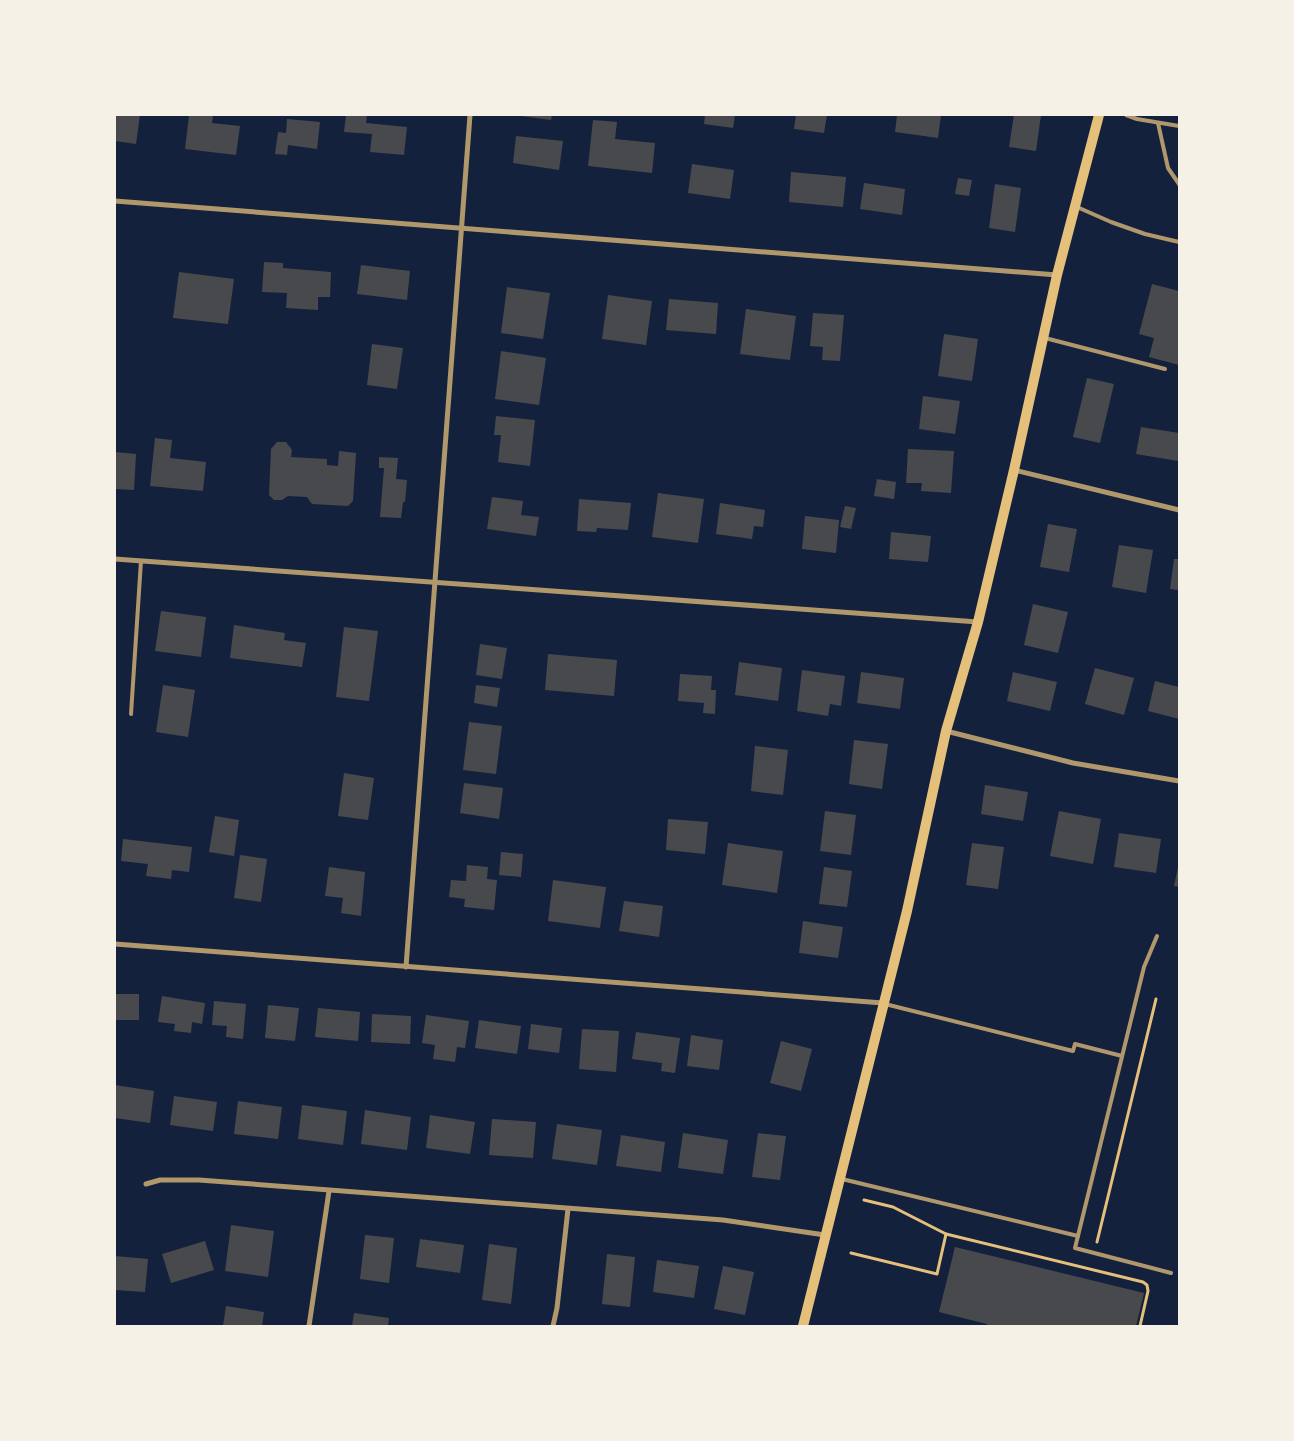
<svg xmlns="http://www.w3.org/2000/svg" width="1294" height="1441" font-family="'Noto Serif',serif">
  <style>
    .building { fill: #48494c }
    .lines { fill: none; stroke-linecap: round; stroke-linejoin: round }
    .path { stroke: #e5c07b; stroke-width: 3 }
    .service { stroke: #b1986c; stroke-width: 4 }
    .minor { stroke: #b1986c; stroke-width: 5 }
    .secondary { stroke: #e5c07b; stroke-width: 10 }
  </style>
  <rect width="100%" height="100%" fill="#14213d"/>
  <g class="building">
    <path d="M115,115H140L136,144L115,141Z"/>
    <path d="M189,115H213L212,123L240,126L236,155L185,149Z"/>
    <path d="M346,115H367L366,123L407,127L404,155L370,152L372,134L344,132Z"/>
    <path d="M521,115H552L551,120L521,116Z"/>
    <path d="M705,115H735L733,128L704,124Z"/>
    <path d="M796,115H827L824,133L794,129Z"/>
    <path d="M897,115H941L938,138L895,132Z"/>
    <path d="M1014,115H1041L1036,151L1009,147Z"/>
    <path d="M287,119L320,122L317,149L288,145L287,155L275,154L278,132L286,133Z"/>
    <path d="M593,120L617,122L615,139L655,143L652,173L588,166Z"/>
    <path d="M516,136L563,141L559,170L513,163Z"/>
    <path d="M692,164L734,170L730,199L688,193Z"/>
    <path d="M791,172L846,177L843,207L789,202Z"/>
    <path d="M958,178L972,180L969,196L955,194Z"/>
    <path d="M864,183L905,189L902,215L860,209Z"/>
    <path d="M995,184L1021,188L1015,232L989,228Z"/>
    <path d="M264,262L283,263V268L331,272L330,297H318V310L286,308L287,293L262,292Z"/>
    <path d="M361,265L410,271L407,300L357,294Z"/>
    <path d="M179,272L234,279L228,324L173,318Z"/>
    <path d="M1152,284L1179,291V365L1149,357L1154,338L1139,334Z"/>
    <path d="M507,287L550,293L543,339L501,333Z"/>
    <path d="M608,295L652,301L646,345L602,339Z"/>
    <path d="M669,299L718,303L716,334L666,330Z"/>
    <path d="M746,309L796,316L790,360L740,354Z"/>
    <path d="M813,313L844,315L840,361L822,360L823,347L810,346Z"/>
    <path d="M944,334L978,339L972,381L938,376Z"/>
    <path d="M372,344L403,348L397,389L367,385Z"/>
    <path d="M501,351L546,358L539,405L495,399Z"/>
    <path d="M1087,378L1114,384L1100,443L1073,437Z"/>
    <path d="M923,396L960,401L955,434L919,429Z"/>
    <path d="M496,416L535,420L530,466L498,462L501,435H494Z"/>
    <path d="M1141,427L1179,433L1178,461L1136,454Z"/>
    <path d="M155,438L172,440L170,458L206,462L203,491L150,486Z"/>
    <path d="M277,442H286L292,450L291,457L327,459V465L338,466L339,451L356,453L353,501L348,506L312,504L307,497L288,496L282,500H274L269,495L271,449Z"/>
    <path d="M908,449L954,451L951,493L921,491L922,483H906Z"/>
    <path d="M115,452L136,454L134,490L115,489Z"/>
    <path d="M379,457L398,458L396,479L407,480L405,502H403L401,518L380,517L384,468H379Z"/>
    <path d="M877,479L896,482L894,499L874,496Z"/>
    <path d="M658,493L704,499L698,543L652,537Z"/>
    <path d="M492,497L523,501L521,515L539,517L536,536L487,529Z"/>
    <path d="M579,499L631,503L628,530L597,528L596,532L577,531Z"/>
    <path d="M720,503L765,510L763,527L754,526L752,539L716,534Z"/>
    <path d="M845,506L856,508L851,529L840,527Z"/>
    <path d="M805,516L839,520L836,553L802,549Z"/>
    <path d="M1048,524L1077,529L1069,572L1040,567Z"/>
    <path d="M891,532L931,536L928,562L889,559Z"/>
    <path d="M1119,545L1153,550L1146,593L1112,587Z"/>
    <path d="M1174,559H1179V590L1170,589Z"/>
    <path d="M1033,604L1068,612L1058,653L1024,645Z"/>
    <path d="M161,611L206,617L201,657L155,651Z"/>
    <path d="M234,625L285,633L284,640L306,643L302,667L230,658Z"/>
    <path d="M344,627L378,631L369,701L336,697Z"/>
    <path d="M480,644L507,648L502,679L476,675Z"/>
    <path d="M548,654L617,660L614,696L545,690Z"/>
    <path d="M739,662L782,668L778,701L735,695Z"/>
    <path d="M1095,668L1134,678L1124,715L1085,704Z"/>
    <path d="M802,670L845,676L841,706L830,704L828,716L797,711Z"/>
    <path d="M861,672L904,678L900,709L857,703Z"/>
    <path d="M1013,672L1057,682L1050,711L1007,701Z"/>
    <path d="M680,674L712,676L711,690H716L715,714L703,713L704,703L678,701Z"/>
    <path d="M1155,681L1179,687V719L1148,711Z"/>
    <path d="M163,685L195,690L188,737L156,732Z"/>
    <path d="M476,685L500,688L497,707L474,703Z"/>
    <path d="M469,722L502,726L496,774L463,770Z"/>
    <path d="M854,740L888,744L882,789L849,784Z"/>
    <path d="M755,746L788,750L783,795L751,791Z"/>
    <path d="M344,773L374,778L368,820L338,816Z"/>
    <path d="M464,783L503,788L499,819L460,813Z"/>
    <path d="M985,785L1028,792L1023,821L981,814Z"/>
    <path d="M825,811L856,815L851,855L820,851Z"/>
    <path d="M1059,811L1101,819L1093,864L1050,856Z"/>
    <path d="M215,816L239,820L234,856L209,852Z"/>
    <path d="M668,819L708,822L705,854L666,850Z"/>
    <path d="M1119,833L1161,839L1156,873L1114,867Z"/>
    <path d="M123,839L192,847L189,872L172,870L171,879L146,876L148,864L121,861Z"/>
    <path d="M728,843L783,851L777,893L722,885Z"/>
    <path d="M972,843L1004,847L998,889L966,885Z"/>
    <path d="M501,852L523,854L521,877L499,875Z"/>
    <path d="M240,855L267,859L261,902L234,898Z"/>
    <path d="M467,865L488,867L487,879L497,880L494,910L464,907L465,899L449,897L451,880L466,881Z"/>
    <path d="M329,867L365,872L361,916L341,913L343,898L325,896Z"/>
    <path d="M824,867L852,871L847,907L819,904Z"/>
    <path d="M1178,867H1179V887L1174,886Z"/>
    <path d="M553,880L606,887L600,928L548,921Z"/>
    <path d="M624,901L663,906L659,937L619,931Z"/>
    <path d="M803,921L843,927L838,958L799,953Z"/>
    <rect x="115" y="994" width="24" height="26"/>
    <path d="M162,996L205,1003L202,1024L192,1022L191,1033L174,1031L175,1024L158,1022Z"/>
    <path d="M214,1001L246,1004L243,1039L226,1037L227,1026L212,1025Z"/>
    <path d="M268,1005L299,1008L295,1041L265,1038Z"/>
    <path d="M318,1008L360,1012L358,1041L315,1037Z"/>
    <path d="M372,1014L411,1016L410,1044L371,1042Z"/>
    <path d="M426,1015L469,1021L465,1048L457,1047L455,1062L433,1059L435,1045L422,1043Z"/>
    <path d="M479,1020L521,1026L517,1054L475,1048Z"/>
    <path d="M531,1024L562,1028L559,1053L528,1049Z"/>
    <path d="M582,1029L619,1031L616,1072L579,1069Z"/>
    <path d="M636,1032L680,1038L675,1073L661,1071L662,1063L632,1059Z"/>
    <path d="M691,1035L723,1040L719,1070L687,1066Z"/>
    <path d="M781,1041L812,1049L801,1091L770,1083Z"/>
    <path d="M115,1085L154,1091L150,1123L115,1118Z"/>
    <path d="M174,1096L217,1102L213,1131L170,1125Z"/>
    <path d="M238,1101L282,1107L278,1139L234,1134Z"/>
    <path d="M302,1105L347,1111L343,1145L298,1139Z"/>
    <path d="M365,1110L411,1117L407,1150L361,1144Z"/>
    <path d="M430,1115L475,1122L470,1154L426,1148Z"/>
    <path d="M492,1119L536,1122L533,1158L489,1155Z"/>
    <path d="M557,1124L602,1130L597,1165L552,1159Z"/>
    <path d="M683,1133L728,1140L723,1174L678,1168Z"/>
    <path d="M758,1133L786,1136L780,1180L752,1177Z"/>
    <path d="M621,1135L665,1142L661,1172L616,1166Z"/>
    <path d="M231,1225L274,1231L268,1277L225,1271Z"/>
    <path d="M365,1235L394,1238L389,1283L360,1279Z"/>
    <path d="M420,1239L464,1245L460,1273L416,1267Z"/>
    <path d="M205,1241L214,1270L171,1283L162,1254Z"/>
    <path d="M489,1244L517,1248L511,1304L482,1300Z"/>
    <path d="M955,1247L1144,1293L1136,1326H986L987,1324L939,1312Z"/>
    <path d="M607,1254L635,1257L630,1307L602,1304Z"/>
    <path d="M115,1256L148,1259L145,1292L115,1290Z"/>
    <path d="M657,1260L699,1266L694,1298L653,1292Z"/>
    <path d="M723,1266L754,1272L745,1315L714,1309Z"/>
    <path d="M226,1306L264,1312L262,1326H223Z"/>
    <path d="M354,1313L389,1318L388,1326H352Z"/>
  </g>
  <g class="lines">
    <g class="path">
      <path d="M864,1200L893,1207L946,1234L1143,1282L1147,1285L1148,1291L1140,1326"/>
      <path d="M1097,1242L1156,999"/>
      <path d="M851,1253L937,1274L946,1234"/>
    </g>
    <g class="service">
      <path d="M1126,115L1137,119L1179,126"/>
      <path d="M1158,123L1168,168L1179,184"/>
      <path d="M1077,207L1111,222L1145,234L1179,242"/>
      <path d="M1045,338L1165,369"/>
      <path d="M131,714L141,561"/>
      <path d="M1157,936L1144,967L1075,1248L1171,1273"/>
      <path d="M885,1004L1073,1051L1075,1044L1122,1056"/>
      <path d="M842,1179L1078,1236"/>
    </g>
    <g class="minor">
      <path d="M115,201L1057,275"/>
      <path d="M1014,470L1179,510"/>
      <path d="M115,559L978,622"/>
      <path d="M946,731L1073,763L1179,781"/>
      <path d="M115,944L883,1003"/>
      <path d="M406,967L470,115"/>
      <path d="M146,1184L160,1180H199L723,1220L825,1235"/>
      <path d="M309,1326L329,1191"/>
      <path d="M553,1326L557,1308L568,1209"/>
    </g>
    <path class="secondary" d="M803,1326L907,911L946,731L978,622L1014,470L1057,275L1099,115"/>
  </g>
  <rect width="1294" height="1441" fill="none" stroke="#f6f1e7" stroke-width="232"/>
</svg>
